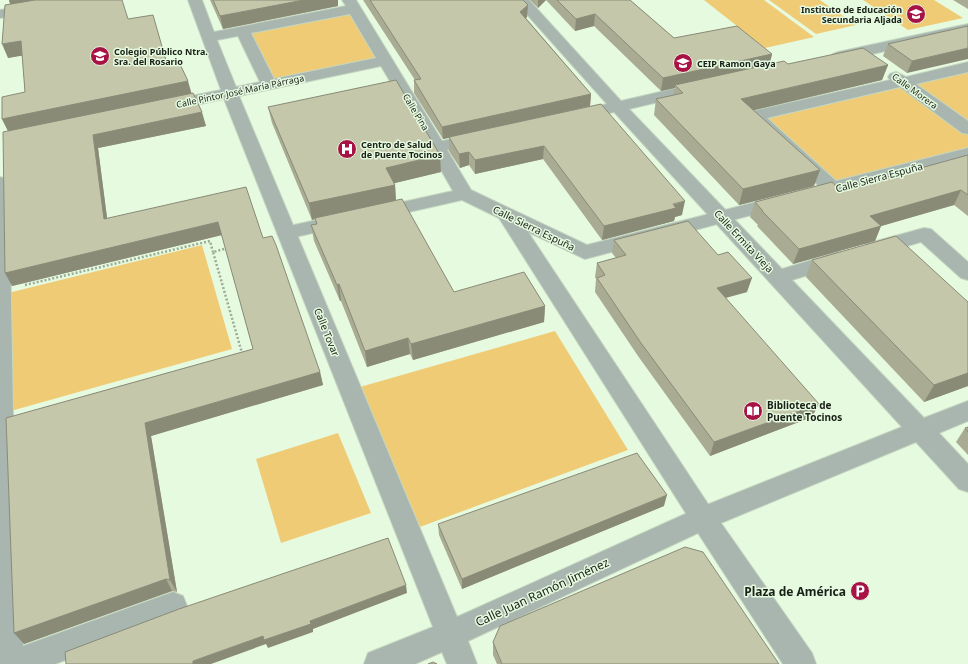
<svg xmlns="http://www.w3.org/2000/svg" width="968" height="664" font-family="'Noto Sans',sans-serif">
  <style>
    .green { fill: #f0cb75 }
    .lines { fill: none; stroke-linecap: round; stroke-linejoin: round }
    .pedestrian-casing { stroke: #c5d7c0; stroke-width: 2 }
    .minor-casing { stroke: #c5d7c0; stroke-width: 2 }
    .path { stroke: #9bab97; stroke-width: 2.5; stroke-dasharray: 2 2; stroke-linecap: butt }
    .pedestrian { fill: #a8b6af; fill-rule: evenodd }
    .minor { fill: #a8b6af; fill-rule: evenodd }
    .wall { fill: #a9ab92 }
    .shaded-wall { fill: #898b77 }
    .building { fill: #c4c7aa; stroke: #898b77 }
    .labels { text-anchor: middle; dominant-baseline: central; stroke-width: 3; stroke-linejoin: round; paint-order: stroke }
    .far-poi-label { font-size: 9px; font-weight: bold; fill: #192017; stroke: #e6fae0; text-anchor: start }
    .far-street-label { font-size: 9px; fill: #192017; stroke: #e6fae0 }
    .street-label { font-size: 10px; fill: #192017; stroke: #e6fae0 }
    .poi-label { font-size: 10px; font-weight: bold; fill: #192017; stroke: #e6fae0; text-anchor: start }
    .near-poi-label { font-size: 12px; font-weight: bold; fill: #192017; stroke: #e6fae0; text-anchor: end }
    .near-street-label { font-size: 12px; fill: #192017; stroke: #e6fae0 }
  </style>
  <rect width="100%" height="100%" fill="#e6fae0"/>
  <g class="green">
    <path d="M704,0H764L814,37L765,48Z"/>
    <path d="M769,0H820L856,25L816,34Z"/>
    <path d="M863,0H934L963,18L908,30Z"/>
    <path d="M354,9L385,61L269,85L243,31Z"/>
    <path d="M968,67V153L833,189L755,116Z"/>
    <path d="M202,245L232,349L0,414V295Z"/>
    <path d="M555,331L628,450L417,528L360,387Z"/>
    <path d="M338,433L371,513L281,543L256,459Z"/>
  </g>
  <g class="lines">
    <defs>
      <g id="pedestrian">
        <path d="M968,62V72L916,84L968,121V134L962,133L900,87L767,118L836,181L968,148V158L585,259L528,232L712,510L716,518L712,526L703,530L694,526L499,218L462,200L378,219L371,217L368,213L371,209L453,191L428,147L431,143L437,142L443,143L471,190L587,245L819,186L749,120L747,116L749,112L890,80L888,77L890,74L896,72L906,77Z"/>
        <path d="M0,177L7,179L9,183L13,413L23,646L173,592L183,596L187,606L183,616L55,664H0Z"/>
        <path d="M340,215L347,217L350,221L347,225L287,239L280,238L277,233L280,228Z"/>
      </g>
      <g id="minor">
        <path d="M61,0H94L92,3L87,4L0,18V10Z"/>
        <path d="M188,0H202L214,32L346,6L342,0H356L442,141L479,133L485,134L488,138L485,142L479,143L437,152L431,151L381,66L239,96L457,617L694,510L902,427L614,112L577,121L571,120L569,116L571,112L607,104L514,0H529L621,101L703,82L709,84L711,87L709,90L629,109L782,269L838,252L845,254L848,259L845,264L792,280L924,418L968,401V421L939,433L968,464V492L959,489L916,442L721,523L812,653L816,664H783L698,533L468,641L477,664H447L442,652L415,664H364L368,653L433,627L224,99L167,111L161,110L159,106L161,102L221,90ZM350,14L376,58L274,79L251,33ZM238,36L260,82L236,87L217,40Z"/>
        <path d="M968,24V32L838,62L833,60L830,57L833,54L838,52Z"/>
        <path d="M924,228L931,229L968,262V280L961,278L921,242L873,256L866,254L863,249L866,244Z"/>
      </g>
    </defs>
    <use href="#pedestrian" class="pedestrian-casing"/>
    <use href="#minor" class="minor-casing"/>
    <g class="path">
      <path d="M228,248L213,252L242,353"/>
      <path d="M25,285L210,241L213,252"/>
    </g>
    <use href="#pedestrian" class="pedestrian"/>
    <use href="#minor" class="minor"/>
  </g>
  <g class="wall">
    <path d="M9,0L128,19L192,94L206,126L98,148L107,218L263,238L320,372L323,385L151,436L177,592L172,591L24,644L6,418L253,349L222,235L12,286L8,131L2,119L25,92L22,55L8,58L10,4Z"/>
    <path d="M210,0H338V6L223,29Z"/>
    <path d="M363,0H523L527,17L526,18L591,94L590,106L682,215L675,217L674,221L602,240L543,159L475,174L469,165L460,168L449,151V138L443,139L414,93V80H415Z"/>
    <path d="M530,0H630L674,38L772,54L769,64L888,65L882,80L754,110L814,186L739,205L654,115L656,99L673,95L675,88L661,91L594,26L575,31L546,0L538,8Z"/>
    <path d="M953,0H968V9Z"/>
    <path d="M968,26L907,73L883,56L888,44Z"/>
    <path d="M268,107L441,172L394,183L395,185L396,200L454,292L545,306L544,322L413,360L410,354L367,367L341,301H340L314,241L311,225L316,224L315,219L312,220L272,123Z"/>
    <path d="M968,155V216L954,205L881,226L875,241L793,264L757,226L758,225L750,217L755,202L840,190Z"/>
    <path d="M614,240L747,292L726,298L812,417L710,456L638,356L595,292L596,279L595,277L597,263L616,258L612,253Z"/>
    <path d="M812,260L968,302V386L924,402L806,277Z"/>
    <path d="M968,427V455L956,442L965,428Z"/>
    <path d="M664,506L462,589L439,535L438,524Z"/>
    <path d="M493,642L779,664H497L493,655Z"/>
  </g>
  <g class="shaded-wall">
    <path d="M9,0H52L11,7Z"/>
    <path d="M304,0H338V6L223,29L220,16Z"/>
    <path d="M538,0H546L538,8Z"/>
    <path d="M528,5L527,17L520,24V12Z"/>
    <path d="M595,14L594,26L575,31L576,19Z"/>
    <path d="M21,41L26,55L8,58L2,44Z"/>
    <path d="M968,48V59L907,73L912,61Z"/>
    <path d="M772,54L769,67L675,85V88L661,91L663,78Z"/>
    <path d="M888,65L882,80L737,114L741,99Z"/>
    <path d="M188,81L192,95L9,133L2,119Z"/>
    <path d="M591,94L590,106L443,139L442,127Z"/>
    <path d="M202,112L206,126L98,148L109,233L104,219L93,135Z"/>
    <path d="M544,146L543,159L475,174V160Z"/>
    <path d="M469,152V165L460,168L459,154Z"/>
    <path d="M440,155L441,172L387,185L386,168Z"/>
    <path d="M820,170L814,186L739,205L743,189Z"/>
    <path d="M395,185L396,202L315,218V219L312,220L309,203Z"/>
    <path d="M961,190L954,205L864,231L870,216Z"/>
    <path d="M685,201L682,215L675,217L674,221L602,240L604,226Z"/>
    <path d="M218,222L222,235L12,286L5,273Z"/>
    <path d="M881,226L875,241L793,264L799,249Z"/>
    <path d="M752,278L747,292L713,301L717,288Z"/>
    <path d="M339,284L341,301H340L337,285Z"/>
    <path d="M545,306L544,322L413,360L411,344Z"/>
    <path d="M408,338L410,354L367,367L365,351Z"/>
    <path d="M320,372L323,385L151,436L177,592L170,580L145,423Z"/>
    <path d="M968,373V386L924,402L934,385Z"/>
    <path d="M819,404L812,417L710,456L714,442Z"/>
    <path d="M667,495L664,506L462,589V579Z"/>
    <path d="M166,579L172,591L24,644L14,633Z"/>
    <path d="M406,585L407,593L313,629V632L268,648L266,644L211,664H193V661L263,636L310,621Z"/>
  </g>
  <g class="building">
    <path d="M35,0H122L128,19L153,15L167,64L179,62L188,81L2,119V97L25,92L21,41L2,44L5,5Z"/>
    <path d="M213,0H304L220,16Z"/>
    <path d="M370,0H523L528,5L520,12L591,94L442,127L414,80L421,79Z"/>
    <path d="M557,0H630L674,38L737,26L772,54L663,78L595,14L576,19Z"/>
    <path d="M968,26V48L912,61L888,44Z"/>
    <path d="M863,48L888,65L741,99L820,170L743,189L656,99L683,93L675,85L784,61L788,64Z"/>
    <path d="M396,80L440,155L386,168L395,185L309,203L268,107Z"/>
    <path d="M193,93L202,112L93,135L104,219L246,187L263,238L272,236L276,245L320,372L145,423L170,580L166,579L14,633L6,418L253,349L218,222L5,273L3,132Z"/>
    <path d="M601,104L685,201L673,204L676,208L604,226L544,146L475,160L469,152L459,154L449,137Z"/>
    <path d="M968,155V195L961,190L870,216L881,226L799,249L762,211H763L755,202L832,182L840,190Z"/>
    <path d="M402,199L454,292L524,272L545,306L411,344L408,338L365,351L339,284L337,285L311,225L317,224L315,218Z"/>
    <path d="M688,221L718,255L728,252L752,278L717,288L819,404L714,442L641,343L597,278L605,275L597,263L626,255L614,240Z"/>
    <path d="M896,236L968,302V373L934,385L812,260Z"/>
    <path d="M968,427V432L965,428Z"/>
    <path d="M637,453L667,495L462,579L438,524Z"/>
    <path d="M388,538L406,585L310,621L311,624L264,640L263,636L193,661V664H66L65,652L179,609Z"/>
    <path d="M685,547L703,552L779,664H502L493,642L500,626Z"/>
    <path d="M433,662L437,664H428Z"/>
  </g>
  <defs>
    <symbol id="school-disc" viewBox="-11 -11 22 22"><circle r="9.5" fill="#a81345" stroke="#e6fae0"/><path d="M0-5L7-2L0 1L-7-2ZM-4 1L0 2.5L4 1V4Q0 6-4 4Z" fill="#fff"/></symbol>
    <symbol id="hospital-disc" viewBox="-11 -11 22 22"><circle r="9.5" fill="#a81345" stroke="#e6fae0"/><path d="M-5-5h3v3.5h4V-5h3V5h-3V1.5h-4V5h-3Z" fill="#fff"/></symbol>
    <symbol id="library-disc" viewBox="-11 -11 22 22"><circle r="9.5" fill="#a81345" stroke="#e6fae0"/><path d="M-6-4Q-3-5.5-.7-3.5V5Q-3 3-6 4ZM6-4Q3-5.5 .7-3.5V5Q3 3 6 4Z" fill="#fff"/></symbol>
    <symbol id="parking-disc" viewBox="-11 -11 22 22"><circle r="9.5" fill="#a81345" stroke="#e6fae0"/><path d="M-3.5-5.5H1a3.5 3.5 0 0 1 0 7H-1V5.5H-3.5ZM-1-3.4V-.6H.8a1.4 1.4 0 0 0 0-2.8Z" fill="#fff"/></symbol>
  </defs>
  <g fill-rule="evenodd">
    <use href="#school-disc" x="905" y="3" width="22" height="22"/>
    <use href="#school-disc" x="89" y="45" width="22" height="22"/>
    <use href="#school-disc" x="672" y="52" width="22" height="22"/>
    <use href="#hospital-disc" x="336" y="138" width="22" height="22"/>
    <use href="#library-disc" x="742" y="400" width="22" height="22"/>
    <use href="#parking-disc" x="849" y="580" width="22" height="22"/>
  </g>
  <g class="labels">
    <g class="far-poi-label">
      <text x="902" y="9" text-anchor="end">Instituto de Educación<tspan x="902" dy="10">Secundaria Aljada</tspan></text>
      <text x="114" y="51">Colegio Público Ntra.<tspan x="114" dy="10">Sra. del Rosario</tspan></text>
      <text x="697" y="63">CEIP Ramon Gaya</text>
      <text x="361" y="144">Centro de Salud<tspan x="361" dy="10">de Puente Tocinos</tspan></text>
    </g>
    <g class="far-street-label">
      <text transform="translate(240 91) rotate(-12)">Calle Pintor José María Párraga</text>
      <text transform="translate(915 91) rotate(36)">Calle Morera</text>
      <text transform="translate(416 112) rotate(59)">Calle Pina</text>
    </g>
    <g class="street-label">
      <text transform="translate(879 177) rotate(-15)">Calle Sierra Espuña</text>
      <text transform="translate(534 228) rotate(26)">Calle Sierra Espuña</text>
      <text transform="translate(744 241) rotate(47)">Calle Ermita Vieja</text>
      <text transform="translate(327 332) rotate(68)">Calle Tovar</text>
    </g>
    <g class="poi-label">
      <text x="767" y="405">Biblioteca de<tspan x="767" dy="12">Puente Tocinos</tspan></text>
    </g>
    <g class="near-poi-label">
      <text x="846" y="591">Plaza de América</text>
    </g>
    <g class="near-street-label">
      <text transform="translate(542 592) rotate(-25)">Calle Juan Ramón Jiménez</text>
    </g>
  </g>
</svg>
